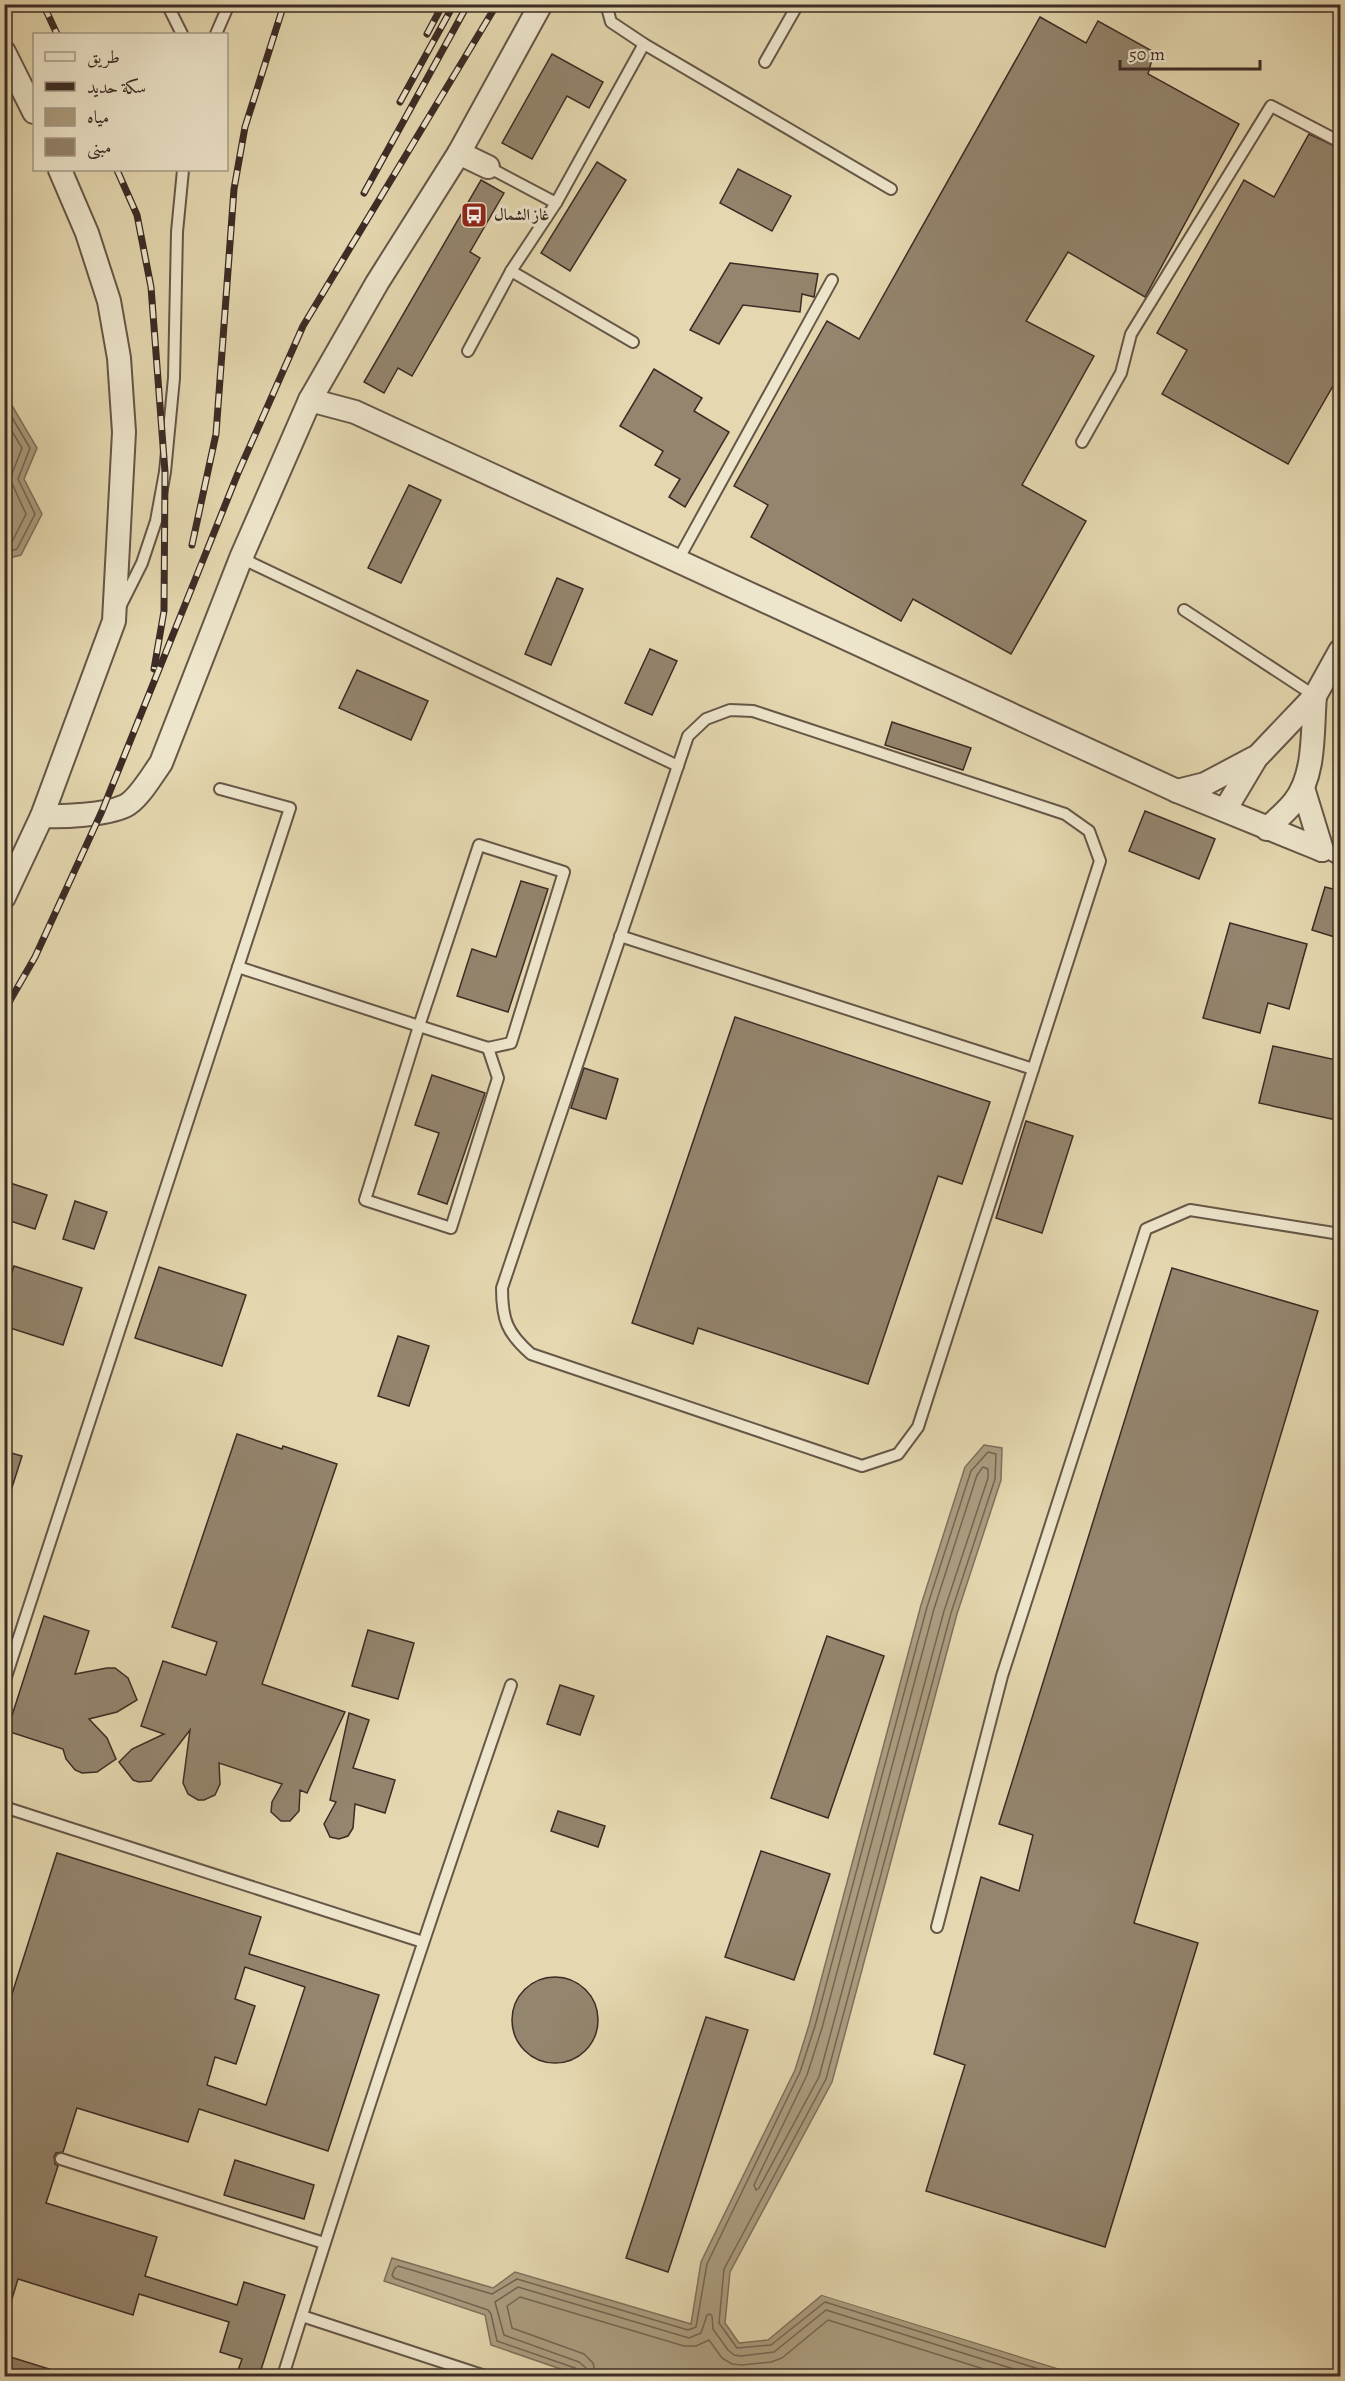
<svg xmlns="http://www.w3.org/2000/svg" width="1345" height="2381" font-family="Alegreya,Amiri,serif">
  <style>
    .water { fill: #ac9e81; stroke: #7f705d; stroke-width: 1.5 }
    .pier { fill: #e5d8b0 }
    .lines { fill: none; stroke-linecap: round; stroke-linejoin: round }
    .shore { stroke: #746554; stroke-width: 1.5 }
    .building { fill: #94856e; stroke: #3c2c26; stroke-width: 1.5; fill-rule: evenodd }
    .service-casing { stroke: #665748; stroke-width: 14 }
    .minor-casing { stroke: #665748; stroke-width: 26 }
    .service { stroke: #eee6cc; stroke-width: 10 }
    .minor { stroke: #eee6cc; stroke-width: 22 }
    .rail-casing { stroke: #3c2c26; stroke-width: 7 }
    .rail { stroke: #eee6cc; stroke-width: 4.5; stroke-dasharray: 14; stroke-linecap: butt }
    .labels { text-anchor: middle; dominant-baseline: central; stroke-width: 6; stroke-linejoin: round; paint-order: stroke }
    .poi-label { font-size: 16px; font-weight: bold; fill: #3c2c26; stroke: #eee6cc; text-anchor: start }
  </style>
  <rect width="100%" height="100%" fill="#e5d8b0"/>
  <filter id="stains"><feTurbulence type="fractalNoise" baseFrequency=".00333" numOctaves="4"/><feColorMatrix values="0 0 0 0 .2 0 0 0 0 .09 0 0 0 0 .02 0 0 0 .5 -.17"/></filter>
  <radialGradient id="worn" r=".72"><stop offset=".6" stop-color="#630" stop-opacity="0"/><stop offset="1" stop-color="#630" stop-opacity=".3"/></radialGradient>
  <g class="water">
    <path d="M4,392L37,448L24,479L42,514L21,555L5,559Z"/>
    <path d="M984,1445L1002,1448L1001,1480L957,1614L832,2082L730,2272L725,2323L739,2343L768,2340L822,2295L1081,2376H581L491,2345L485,2315L384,2281L392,2258L493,2288L515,2272L691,2324L701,2262L795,2070L809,2025L921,1605L965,1467Z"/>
  </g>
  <path class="pier" d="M823,2292L1082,2374L1084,2376L819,2294Z"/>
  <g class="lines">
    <g class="shore">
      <path d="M4,404L30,448L18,479L35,514L17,549L4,553"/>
      <path d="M4,418L22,448L10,479L26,514L12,542L4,545"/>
      <path d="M983,1467L988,1469V1478L944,1611L819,2077L759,2188L756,2190L754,2185L807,2075L822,2028L934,1609L977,1475Z"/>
      <path d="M580,2376L579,2371L575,2368L497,2341L491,2314L488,2310L394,2278L392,2275L395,2268L398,2266L492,2294L517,2279L688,2330L696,2327L707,2264L800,2072L815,2026L927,1607L971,1471L988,1452L996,1454L995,1479L951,1613L826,2079L724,2269L719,2323L737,2348L771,2345L825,2302L1061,2376"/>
      <path d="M587,2376L586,2368L579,2362L504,2335L495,2302L518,2287L689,2338L701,2333L707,2315L710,2314L712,2316L713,2329L728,2350L734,2355L741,2356L774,2352L826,2310L1036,2376"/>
      <path d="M596,2376L593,2363L584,2354L512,2328L507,2306L520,2297L684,2346H696L709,2340L722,2358L732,2364L741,2365L771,2362L782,2358L828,2320L1006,2376"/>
    </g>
  </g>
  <g class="building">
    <path d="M1040,17L1086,43L1098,21L1154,52L1148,74L1239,124L1145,297L1068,252L1026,321L1094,356L1022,485L1086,521L1011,654L913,599L901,621L751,537L768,505L734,486L827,321L859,339Z"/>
    <path d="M552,54L603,82L589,108L567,96L532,159L502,143Z"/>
    <path d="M1309,134L1341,149V372L1288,464L1162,394L1187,350L1157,333L1244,180L1274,197Z"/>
    <path d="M597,162L626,180L570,271L541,253Z"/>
    <path d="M738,169L791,196L772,231L720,203Z"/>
    <path d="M481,180L504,193L470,252L480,258L412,376L398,368L384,393L364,382Z"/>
    <path d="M730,263L818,274L814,297L802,294L800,312L743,305L719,344L690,330Z"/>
    <path d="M654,369L702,398L694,411L729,432L685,507L669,497L680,479L655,465L663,451L620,426Z"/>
    <path d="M409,485L441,500L401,583L368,568Z"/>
    <path d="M557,578L583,589L551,665L525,654Z"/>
    <path d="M650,649L677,661L652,715L625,703Z"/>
    <path d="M357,670L428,701L411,740L339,708Z"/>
    <path d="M892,722L971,748L963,770L885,745Z"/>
    <path d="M1145,811L1215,839L1199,879L1129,851Z"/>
    <path d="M521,881L548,889L508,1012L457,996L472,949L496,957Z"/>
    <path d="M1325,887L1341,891V939L1312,930Z"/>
    <path d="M1230,923L1307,944L1289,1009L1268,1003L1260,1033L1203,1018Z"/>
    <path d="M735,1017L990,1102L962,1184L938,1176L868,1384L698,1328L693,1344L632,1323Z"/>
    <path d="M1273,1046L1341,1061V1121L1259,1103Z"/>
    <path d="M584,1068L618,1079L606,1119L571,1108Z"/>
    <path d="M432,1075L485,1093L447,1204L418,1194L439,1133L415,1125Z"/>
    <path d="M1026,1121L1073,1136L1042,1233L996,1218Z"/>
    <path d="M4,1181L47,1195L35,1229L4,1219Z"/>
    <path d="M75,1201L107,1212L94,1249L63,1239Z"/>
    <path d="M14,1266L82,1288L63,1345L4,1326V1296Z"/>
    <path d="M159,1267L246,1295L222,1366L135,1338Z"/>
    <path d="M1172,1268L1318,1311L1134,1923L1198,1943L1105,2247L926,2191L965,2065L934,2054L981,1877L1019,1891L1033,1835L999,1824Z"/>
    <path d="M398,1336L429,1346L409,1406L378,1396Z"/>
    <path d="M237,1434L282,1449L283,1446L337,1464L262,1684L345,1712L307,1793L300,1790L299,1811L290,1821H281L271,1812L272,1802L282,1784L219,1763L220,1784L215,1795L204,1800H198L188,1794L183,1783L190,1730L151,1781L139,1782L133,1780L119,1762L132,1749L164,1734L141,1726L163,1661L206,1675L217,1642L172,1627Z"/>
    <path d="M4,1451L22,1456L8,1500H4Z"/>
    <path d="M44,1616L89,1631L75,1674L107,1668H115L128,1678L137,1700L117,1712L89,1719L107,1738L116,1759L97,1772L82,1773L75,1770L66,1759L63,1749L7,1731Z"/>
    <path d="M368,1630L414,1643L398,1699L352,1686Z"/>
    <path d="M827,1636L884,1656L828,1818L771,1798Z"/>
    <path d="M560,1685L594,1696L580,1735L547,1724Z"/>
    <path d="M349,1713L369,1720L353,1768L395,1780L385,1813L355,1804L353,1828L348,1836L339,1839L330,1837L324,1824L336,1802L330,1800Z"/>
    <path d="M558,1811L605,1826L598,1847L551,1831Z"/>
    <path d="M761,1851L830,1874L794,1980L725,1957Z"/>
    <path d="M57,1853L261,1917L249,1954L379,1995L328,2151L199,2109L188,2142L77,2108L63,2152L56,2153L54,2157L55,2164L58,2166L46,2203L157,2237L145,2276L237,2305L244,2282L285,2295L259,2376H236L242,2359L220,2352L229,2322L139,2294L133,2315L18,2279L8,2312H4V2019ZM245,1967L305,1987L266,2105L207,2085L215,2057L236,2064L255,2006L235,1999Z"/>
    <circle cx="555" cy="2020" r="43"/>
    <path d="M706,2017L748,2030L668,2272L626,2258Z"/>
    <path d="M235,2160L314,2185L304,2219L224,2195Z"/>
    <path d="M4,2355L62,2373L61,2376H4Z"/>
  </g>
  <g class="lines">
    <defs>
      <g id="service">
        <path d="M167,4L182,34"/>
        <path d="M606,4L611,22L644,44L891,189"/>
        <path d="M216,34L229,4"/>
        <path d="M765,62L798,4"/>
        <path d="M488,167L556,203"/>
        <path d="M511,271L633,342"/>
        <path d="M468,351L511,271L556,203L644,44"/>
        <path d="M1082,442L1121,373L1131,334L1271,106L1340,142"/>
        <path d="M241,558L678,766"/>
        <path d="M678,560L832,280"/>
        <path d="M120,607L142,563L156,521L165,472L174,378L177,232L183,170"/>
        <path d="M1184,610L1315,696"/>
        <path d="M730,710L753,711L1065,814L1089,831L1100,861L918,1427L898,1454L862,1466L531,1354C507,1333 502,1320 502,1288L688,736L706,719Z"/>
        <path d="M479,845L564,872L511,1043L488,1048L419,1026Z"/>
        <path d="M1322,850L1340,860"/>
        <path d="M620,936L1033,1069"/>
        <path d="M238,967L419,1026L365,1200L451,1228L498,1078L488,1048"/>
        <path d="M4,1683L290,808L220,789"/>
        <path d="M4,1807L423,1942"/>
        <path d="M937,1927L1002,1676L1146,1229L1190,1210L1340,1234"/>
        <path d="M61,2159L324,2243"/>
        <path d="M302,2316L485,2376"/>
        <path d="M283,2376C355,2144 432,1914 511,1685"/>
      </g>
      <g id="minor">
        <path d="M4,52L34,112"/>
        <path d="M459,153L488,167"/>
        <path d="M310,400L355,412L1177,791L1322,850"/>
        <path d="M1303,788L1322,850"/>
        <path d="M1177,791L1205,784L1254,758"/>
        <path d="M1225,810L1256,758L1315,696L1340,651"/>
        <path d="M42,816C64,817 105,815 125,806C138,800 153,774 161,763L241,558L310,400L377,283L459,153L541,4"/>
        <path d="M1267,829C1276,820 1286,812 1294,802C1316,775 1312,729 1315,696"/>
        <path d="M4,897L42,816L114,621L124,432L119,358L109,301L87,233L60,170"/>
      </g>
    </defs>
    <use href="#service" class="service-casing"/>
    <use href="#minor" class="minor-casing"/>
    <use href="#service" class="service"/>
    <use href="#minor" class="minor"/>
    <defs>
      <g id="rail">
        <path d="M43,4L57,34"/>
        <path d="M427,34L443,4"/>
        <path d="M400,102L454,4"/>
        <path d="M117,170L137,215L151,287L165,472L164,611L154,669"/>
        <path d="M364,193L468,4"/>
        <path d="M192,545L216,434L234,189L245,127L284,4"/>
        <path d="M4,1011L35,957L102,811L238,473L303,326L497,4"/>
      </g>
    </defs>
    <use href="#rail" class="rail-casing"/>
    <use href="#rail" class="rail"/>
  </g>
  <defs>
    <symbol id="bus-square" viewBox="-11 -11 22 22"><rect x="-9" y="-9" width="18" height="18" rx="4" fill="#8f2418" stroke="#eee6cc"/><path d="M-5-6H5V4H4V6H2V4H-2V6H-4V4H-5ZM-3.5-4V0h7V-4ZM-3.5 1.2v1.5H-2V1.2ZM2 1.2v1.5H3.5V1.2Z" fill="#fff"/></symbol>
  </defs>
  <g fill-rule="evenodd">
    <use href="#bus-square" x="459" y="200" width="30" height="30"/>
  </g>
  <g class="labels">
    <g class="poi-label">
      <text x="494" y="215">غاز الشمال</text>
    </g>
  </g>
  <rect width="1345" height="2381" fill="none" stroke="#e5d8b0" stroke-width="24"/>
  <rect x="6" y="6" width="1333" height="2369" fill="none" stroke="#3c2c26" stroke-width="3"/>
  <rect x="12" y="12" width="1321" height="2357" fill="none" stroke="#3c2c26" stroke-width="1.5"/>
  <rect x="33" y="33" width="195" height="138" fill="#eee6cc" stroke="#a79c8a" stroke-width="1.5"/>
  <rect x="45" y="52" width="30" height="9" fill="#eee6cc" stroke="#a79c8a" stroke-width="1.5"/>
  <text x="87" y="63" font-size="18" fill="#3c2c26">طريق</text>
  <rect x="45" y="82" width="30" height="9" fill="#3c2c26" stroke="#a79c8a" stroke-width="1.5"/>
  <text x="87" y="93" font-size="18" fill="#3c2c26">سكة حديد</text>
  <rect x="45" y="108" width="30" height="18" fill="#ac9e81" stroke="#a79c8a" stroke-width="1.5"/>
  <text x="87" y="123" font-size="18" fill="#3c2c26">مياه</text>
  <rect x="45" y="138" width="30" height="18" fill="#94856e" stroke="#a79c8a" stroke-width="1.5"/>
  <text x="87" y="153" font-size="18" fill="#3c2c26">مبنى</text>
  <path d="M1120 60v9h140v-9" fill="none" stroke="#3c2c26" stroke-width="3"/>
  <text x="1129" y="60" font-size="18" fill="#3c2c26" stroke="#eee6cc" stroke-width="4.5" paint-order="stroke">50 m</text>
  <rect width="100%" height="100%" filter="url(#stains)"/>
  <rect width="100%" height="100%" fill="url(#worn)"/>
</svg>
